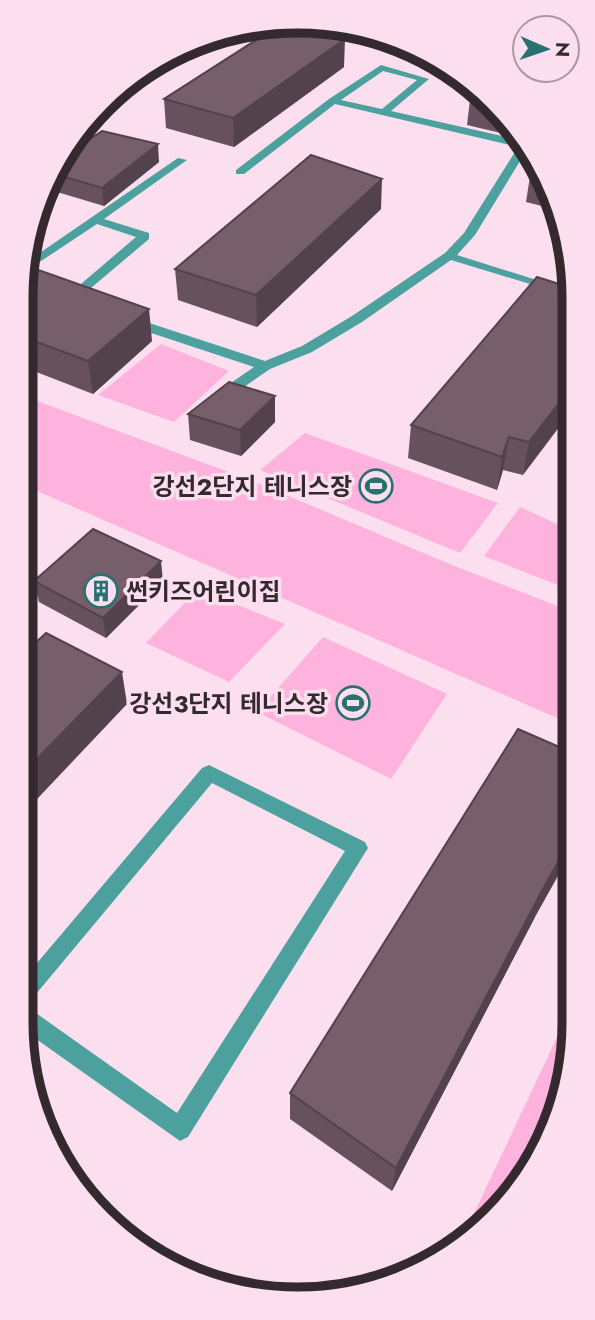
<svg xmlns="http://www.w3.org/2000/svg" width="595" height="1320" font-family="Jost,'Noto Sans KR',sans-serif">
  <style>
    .green { fill: #fdb3dd }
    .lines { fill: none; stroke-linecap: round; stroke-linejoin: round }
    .service { fill: #4ca19f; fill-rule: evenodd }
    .secondary { fill: #277574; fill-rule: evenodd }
    .wall { fill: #66515c }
    .shaded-wall { fill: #53424b }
    .building { fill: #775e6b; stroke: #53424b; stroke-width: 2 }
    .labels { text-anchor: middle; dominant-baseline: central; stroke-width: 7; stroke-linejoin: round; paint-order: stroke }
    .poi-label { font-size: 24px; font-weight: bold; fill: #34292f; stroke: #fcdfee; text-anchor: end }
    .rim { fill: none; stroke: #34292f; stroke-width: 9 }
  </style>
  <rect width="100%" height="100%" fill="#fcdfee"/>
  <g class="green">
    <path d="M297,21L346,31L316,53L245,37L256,29Z"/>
    <path d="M161,344L229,371L174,422L98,395Z"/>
    <path d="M21,395L253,481L452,565L573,612V725L21,484Z"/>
    <path d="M305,433L498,503L460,553L260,470Z"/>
    <path d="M520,507L572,531L573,567L557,585L484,556Z"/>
    <path d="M198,589L285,624L229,682L146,643Z"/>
    <path d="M323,637L447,694L391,779L257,712Z"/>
    <path d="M574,1001V1023L553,1128L505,1205L461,1241Z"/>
  </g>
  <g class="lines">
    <g class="service">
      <path d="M381,65L429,79L391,111L524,141L528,148L475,235L457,255L562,288L556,292L451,260L362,322L312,352L270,369L225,400H215V394L254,367L124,324V318H134L265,361L302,346L352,316L445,253L464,233L518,147L335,104L244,174H236V170L329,99ZM383,71L417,80L382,109L341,100Z"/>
      <path d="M178,158L187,160L104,219L149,233V239L72,304H62L61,301L136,237L97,224L26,271L28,261Z"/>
      <path d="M209,765L365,842L368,848L188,1137L180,1141L22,1029L21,982L202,768ZM212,783L345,851L177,1113L26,1006Z"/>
    </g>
    <path class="secondary" d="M202,41L161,66H155L191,42Z"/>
  </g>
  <g class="wall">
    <path d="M344,67L234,147L166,128L164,99Z"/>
    <path d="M479,91L517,129L522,138L467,125L470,100Z"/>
    <path d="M66,155L159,162L104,206L47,189V185Z"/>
    <path d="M538,165L553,191L558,210L526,202L530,176Z"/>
    <path d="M381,209L257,327L178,300L175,269Z"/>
    <path d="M572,288L523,475L503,470L497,490L408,458L411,425Z"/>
    <path d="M21,297L152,341L93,394L21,366Z"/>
    <path d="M188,414L275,422L241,456L190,440Z"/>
    <path d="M34,581H163L106,638L39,602Z"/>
    <path d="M573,587V599L570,598Z"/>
    <path d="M535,917L392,1191L290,1119V1093Z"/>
  </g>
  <g class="shaded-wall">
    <path d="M345,39L344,67L234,147L233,118Z"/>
    <path d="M158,144L159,162L104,206L102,188Z"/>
    <path d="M382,179L381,209L257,327L256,295Z"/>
    <path d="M149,309L152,341L93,394L88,361Z"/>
    <path d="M572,386V410L523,475L529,442Z"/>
    <path d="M275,396V422L241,456L240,430Z"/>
    <path d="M509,437L503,470L497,490L502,457Z"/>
    <path d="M161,561L163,581L106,638L103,618Z"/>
    <path d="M122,672L127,704L21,816V775Z"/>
    <path d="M573,835V849L535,917L392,1191L396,1168L544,887Z"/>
  </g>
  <g class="building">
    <path d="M281,24L345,39L233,118L164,99Z"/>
    <path d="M479,91L493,105L470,100Z"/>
    <path d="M102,131L158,144L102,188L54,174L66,155Z"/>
    <path d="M311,155L382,179L256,295L175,269Z"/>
    <path d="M538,165L546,180L530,176Z"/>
    <path d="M27,266L149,309L88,361L21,336V297Z"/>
    <path d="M537,277L572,288V386L529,442L509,437L502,457L411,425Z"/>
    <path d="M229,382L275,396L240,430L188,414Z"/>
    <path d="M93,529L161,561L103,618L34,581Z"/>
    <path d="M46,633L122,672L21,775V656Z"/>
    <path d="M518,729L573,753V835L544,887L396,1168L290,1093Z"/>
  </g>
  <defs>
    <symbol id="stadium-ring" viewBox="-11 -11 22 22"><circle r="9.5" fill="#fcdfee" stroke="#277271" stroke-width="1.5"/><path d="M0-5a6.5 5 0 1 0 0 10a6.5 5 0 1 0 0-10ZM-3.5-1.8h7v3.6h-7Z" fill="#277271"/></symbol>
    <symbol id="building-ring" viewBox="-11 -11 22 22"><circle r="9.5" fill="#fcdfee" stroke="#277271" stroke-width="1.5"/><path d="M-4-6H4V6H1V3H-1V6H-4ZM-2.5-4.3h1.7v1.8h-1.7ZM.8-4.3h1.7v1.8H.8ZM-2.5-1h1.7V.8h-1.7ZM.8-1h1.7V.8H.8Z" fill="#277271"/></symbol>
  </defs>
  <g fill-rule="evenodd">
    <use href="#stadium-ring" x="357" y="467" width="38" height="38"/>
    <use href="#building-ring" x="82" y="572" width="38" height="38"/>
    <use href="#stadium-ring" x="334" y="684" width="38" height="38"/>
  </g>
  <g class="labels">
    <g class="poi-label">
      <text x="352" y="486">강선2단지 테니스장</text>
      <text x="126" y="591" text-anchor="start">썬키즈어린이집</text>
      <text x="328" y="703">강선3단지 테니스장</text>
    </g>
  </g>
  <path d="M0 0H595V1320H0ZM297 33H298A264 264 0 0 1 562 297V1023A264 264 0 0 1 298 1287H297A264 264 0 0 1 33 1023V297A264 264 0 0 1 297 33Z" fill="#fcdfee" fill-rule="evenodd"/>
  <path class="rim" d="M297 33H298A264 264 0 0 1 562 297V1023A264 264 0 0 1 298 1287H297A264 264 0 0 1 33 1023V297A264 264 0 0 1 297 33Z"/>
  <g transform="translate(546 49) rotate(92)"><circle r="33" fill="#fcdfee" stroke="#ac96a2" stroke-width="2"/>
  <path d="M0-5L12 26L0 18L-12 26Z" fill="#277271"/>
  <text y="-10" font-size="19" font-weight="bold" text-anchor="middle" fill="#34292f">N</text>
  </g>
</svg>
